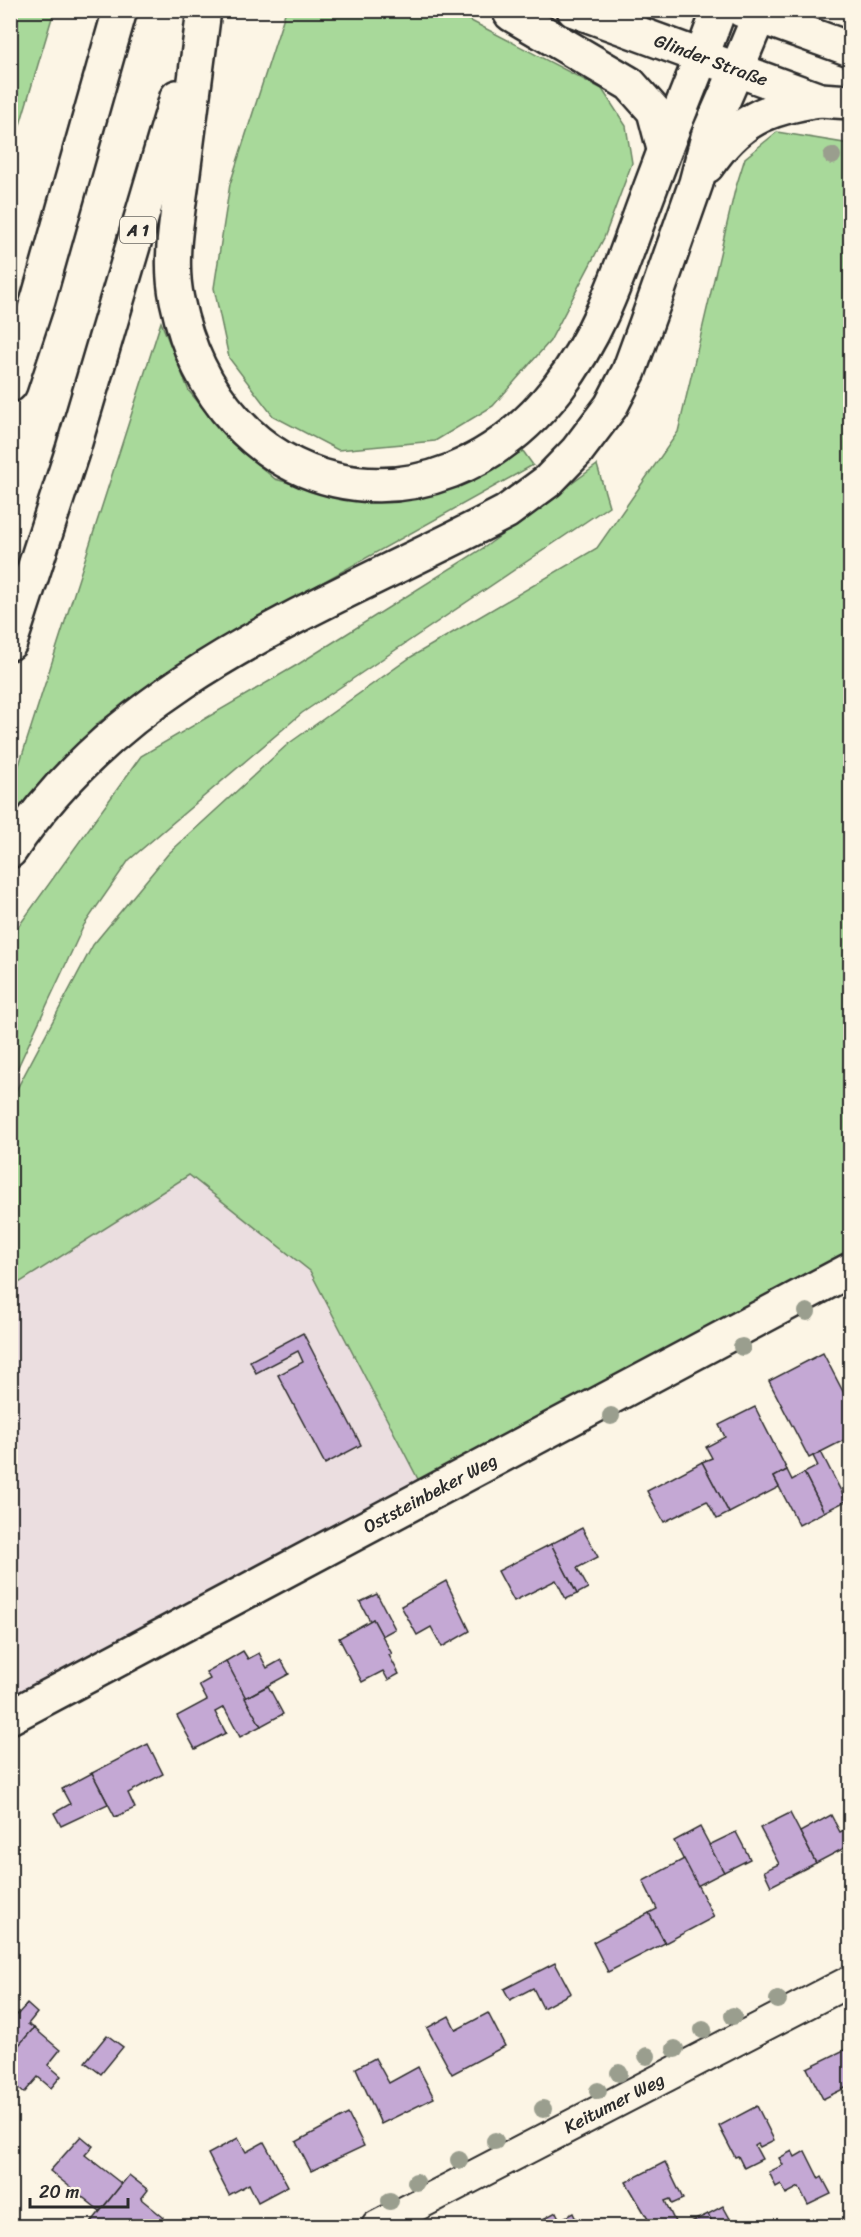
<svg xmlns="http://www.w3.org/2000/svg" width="861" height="2237" font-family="Sriracha,sans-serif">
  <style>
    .built { fill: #ebdee0 }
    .green { fill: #a8d99a; stroke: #6a8262; stroke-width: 1.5 }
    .building { fill: #c4a8d4; stroke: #2b2b2b; stroke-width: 1.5 }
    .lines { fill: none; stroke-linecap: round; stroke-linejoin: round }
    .street-casing { stroke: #2b2b2b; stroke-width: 34 }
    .secondary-casing { stroke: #2b2b2b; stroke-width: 38 }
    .highway-casing { stroke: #2b2b2b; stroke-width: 38 }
    .street { stroke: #fcf5e5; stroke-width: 30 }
    .secondary { stroke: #fcf5e5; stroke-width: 33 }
    .highway { stroke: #fcf5e5; stroke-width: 33 }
    .tree { fill: #9a9e8e }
    .labels { text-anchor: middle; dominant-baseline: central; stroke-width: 4.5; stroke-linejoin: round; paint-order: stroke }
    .shield { fill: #fcf5e5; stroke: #6a6863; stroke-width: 1.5 }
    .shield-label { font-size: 16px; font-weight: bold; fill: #2b2b2b }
    .street-label { font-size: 18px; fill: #2b2b2b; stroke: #fcf5e5 }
  </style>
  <rect width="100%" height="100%" fill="#fcf5e5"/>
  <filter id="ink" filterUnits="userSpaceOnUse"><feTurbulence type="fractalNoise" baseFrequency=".0167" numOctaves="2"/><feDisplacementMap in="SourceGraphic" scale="12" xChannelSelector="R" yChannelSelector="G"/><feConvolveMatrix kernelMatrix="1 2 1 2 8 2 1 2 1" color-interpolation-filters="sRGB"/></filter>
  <g filter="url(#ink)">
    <path class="built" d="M189,1175L310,1271L419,1481L11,1698V1288Z"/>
    <g class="green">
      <path d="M11,10L54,11L11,155L10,11Z"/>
      <path d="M286,10L452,11L602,89L626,126L632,163L604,238L550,341L493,406L435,441L338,450L273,416L229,358L214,288L230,184Z"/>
      <path d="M777,132L850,144V1252L419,1481L310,1271L189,1175L11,1288V1100L93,945L168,854L288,744L411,657L597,548L678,432L735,190L745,158Z"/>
      <path d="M161,322L189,391L230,441L275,479L346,498L439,491L523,451L533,465L208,646L99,722L12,819L11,790Z"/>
      <path d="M597,465L609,506L302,713L129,860L84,925L11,1082V944L18,927L141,756L297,665L485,547Z"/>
    </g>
    <g class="building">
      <path d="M303,1333L361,1445L325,1464L278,1375L303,1362L298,1351L256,1373L250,1361Z"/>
      <path d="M823,1353L850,1405V1437L809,1458L769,1381Z"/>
      <path d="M755,1407L787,1470L774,1477L779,1487L729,1513L702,1462L712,1458L706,1447L725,1437L719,1425Z"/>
      <path d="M821,1452L846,1501L824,1512L804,1473L818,1466L813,1456Z"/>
      <path d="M702,1462L729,1513L717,1519L707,1501L664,1522L647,1491Z"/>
      <path d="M787,1470L792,1480L804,1473L824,1512L799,1525L774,1477Z"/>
      <path d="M582,1528L598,1557L577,1568L588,1588L577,1594L551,1544Z"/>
      <path d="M551,1544L577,1594L566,1599L556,1580L514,1601L498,1571Z"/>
      <path d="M446,1581L470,1631L442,1647L431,1627L417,1635L401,1606Z"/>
      <path d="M377,1594L395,1629L382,1636L373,1619L370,1621L360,1602Z"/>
      <path d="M373,1619L392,1654L389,1655L399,1674L388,1680L383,1671L362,1682L339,1638Z"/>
      <path d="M243,1651L248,1659L259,1653L267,1668L281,1660L289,1674L245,1698L226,1661Z"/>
      <path d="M226,1661L261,1726L240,1737L224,1707L215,1712L226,1733L195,1749L177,1716L207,1700L199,1685L210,1679L206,1672Z"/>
      <path d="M268,1686L283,1714L261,1726L245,1698Z"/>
      <path d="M148,1744L163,1774L128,1793L135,1808L115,1817L92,1773Z"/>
      <path d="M92,1773L108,1804L61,1826L54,1813L70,1804L62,1789Z"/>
      <path d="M790,1813L816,1863L771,1886L764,1871L779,1864L760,1828Z"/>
      <path d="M831,1815L840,1832L850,1827V1845L816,1863L800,1832Z"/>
      <path d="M700,1827L724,1872L697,1886L674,1841Z"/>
      <path d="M736,1832L750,1859L724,1872L709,1845Z"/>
      <path d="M684,1859L714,1917L665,1943L649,1913L657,1909L643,1881Z"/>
      <path d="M649,1913L665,1943L608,1972L593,1942Z"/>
      <path d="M555,1963L571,1993L543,2008L533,1988L510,2000L504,1989Z"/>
      <path d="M27,2004L37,2013L28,2024L34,2028L11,2055L10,2009L17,2015Z"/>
      <path d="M488,2013L505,2046L452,2074L427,2028L449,2016L456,2030Z"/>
      <path d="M34,2028L60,2050L48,2065L61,2076L51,2088L38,2077L24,2093L10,2082V2055Z"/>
      <path d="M107,2035L123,2047L101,2074L85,2062Z"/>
      <path d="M846,2049L850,2058V2089L849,2086L823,2099L807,2068Z"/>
      <path d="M375,2058L389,2083L418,2067L434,2098L381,2124L356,2068Z"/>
      <path d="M757,2106L774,2140L760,2147L758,2144L755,2146L762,2159L744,2168L738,2156L735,2157L719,2126Z"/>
      <path d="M348,2114L364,2146L311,2171L296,2142Z"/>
      <path d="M81,2136L93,2146L85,2155L122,2184L100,2211L50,2171Z"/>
      <path d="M238,2138L246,2152L264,2142L288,2186L258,2202L249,2184L229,2195L208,2154Z"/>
      <path d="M792,2151L795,2157L805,2151L819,2179L822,2177L831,2194L808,2205L799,2187L786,2194L781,2184L776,2187L769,2172L783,2165L779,2158Z"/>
      <path d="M665,2162L683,2199L672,2204L670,2199L665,2201L675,2222L666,2226H652L626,2182Z"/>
      <path d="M129,2175L148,2190L141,2199L163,2217L156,2226H94L90,2224Z"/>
      <path d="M723,2206L734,2226H714L708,2214Z"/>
      <path d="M556,2212L560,2220L573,2213L579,2226H547L543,2219Z"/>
      <path d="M708,2214L714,2226H683Z"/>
    </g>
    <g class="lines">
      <defs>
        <g id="street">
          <path id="s1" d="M377,2226L850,1981"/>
        </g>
        <g id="secondary">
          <path id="s2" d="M574,10L820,100L850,102"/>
          <path d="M742,10L850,49"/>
          <path d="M701,58L719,10"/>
          <path d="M736,71L759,16"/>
          <path id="s3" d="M10,1717L850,1270"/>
        </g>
        <g id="highway">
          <path d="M204,10C197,65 190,119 183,173C178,215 168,258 177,300C218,501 432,549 557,389C600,334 620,270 644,205C662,156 681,107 701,58"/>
          <path d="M509,10L511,14L630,84L654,111L664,149"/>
          <path d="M707,166C738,120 766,108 820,100"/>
          <path d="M10,385L38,300L120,10"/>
          <path d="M10,643L73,449L177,97"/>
          <path d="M10,851C128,673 325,607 506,512L548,481L577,451L611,406L629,371L653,305L696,183L709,133L736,71"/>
        </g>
      </defs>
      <use href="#street" class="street-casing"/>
      <use href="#secondary" class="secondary-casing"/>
      <use href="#highway" class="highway-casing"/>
      <use href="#street" class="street"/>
      <use href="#secondary" class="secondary"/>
      <use href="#highway" class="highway"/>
    </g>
    <g class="tree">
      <circle cx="832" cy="156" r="9"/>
      <circle cx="807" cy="1312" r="9"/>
      <circle cx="742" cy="1347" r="9"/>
      <circle cx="611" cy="1416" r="9"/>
      <circle cx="778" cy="2000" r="9"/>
      <circle cx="733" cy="2016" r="9"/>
      <circle cx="703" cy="2030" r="9"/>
      <circle cx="675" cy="2049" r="9"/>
      <circle cx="647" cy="2056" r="9"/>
      <circle cx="619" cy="2073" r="9"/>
      <circle cx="598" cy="2091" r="9"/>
      <circle cx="543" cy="2109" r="9"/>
      <circle cx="495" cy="2141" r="9"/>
      <circle cx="459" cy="2160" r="9"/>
      <circle cx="416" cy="2182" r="9"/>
      <circle cx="390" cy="2201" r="9"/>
    </g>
  </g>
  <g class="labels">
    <rect class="shield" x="120" y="217" width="36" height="26" rx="4.5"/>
    <g class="shield-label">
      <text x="138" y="230">A 1</text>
    </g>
    <g class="street-label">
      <text stroke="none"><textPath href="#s2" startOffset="146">Glinder Straße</textPath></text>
      <text stroke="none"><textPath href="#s3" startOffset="476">Oststeinbeker Weg</textPath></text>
      <text stroke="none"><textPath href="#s1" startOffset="267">Keitumer Weg</textPath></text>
    </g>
  </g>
  <rect width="861" height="2237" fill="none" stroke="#fcf5e5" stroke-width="36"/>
  <rect x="18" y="18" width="825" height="2201" fill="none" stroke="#2b2b2b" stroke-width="2" filter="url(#ink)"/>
  <path d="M30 2198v9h98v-9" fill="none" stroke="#2b2b2b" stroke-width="3"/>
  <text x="39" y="2198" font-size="18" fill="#2b2b2b" stroke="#fcf5e5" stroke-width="4.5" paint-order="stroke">20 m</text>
</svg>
